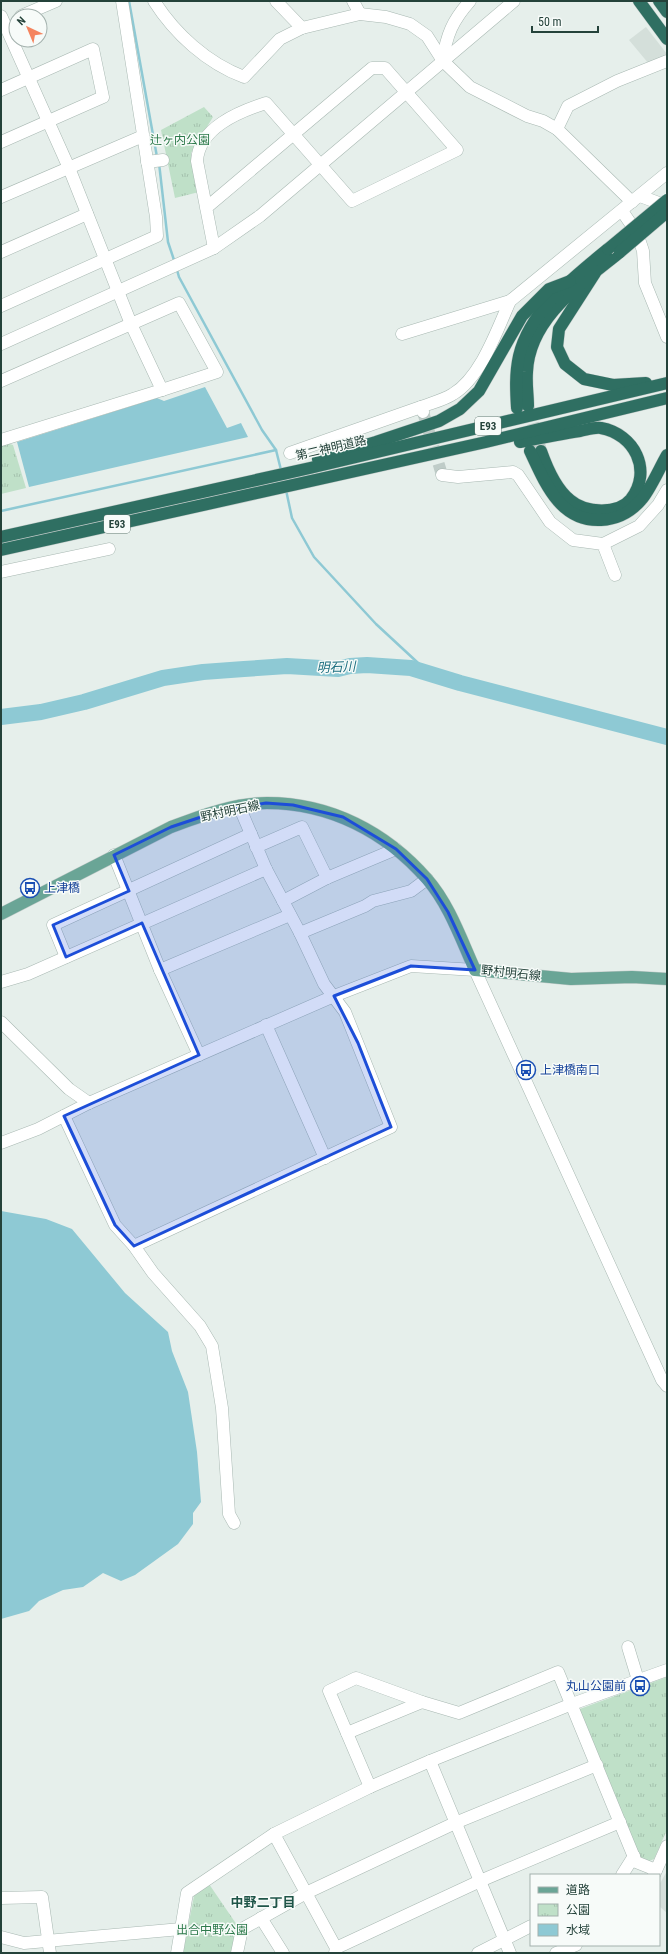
<svg xmlns="http://www.w3.org/2000/svg" width="668" height="1954" font-family="'Roboto Condensed','Noto Sans JP',sans-serif">
  <style>
    .built { fill: #d4dfda }
    .park { fill: url(#park-tufts) }
    .water { fill: #8ec9d4 }
    .lines { fill: none; stroke-linecap: round; stroke-linejoin: round }
    .stream { stroke: #8ec9d4; stroke-width: 2.5 }
    .river { stroke: #8ec9d4; stroke-width: 16 }
    .minor-tunnel { stroke: #bfccc8; stroke-width: 12; stroke-dasharray: 12 6; stroke-linecap: butt }
    .highway-tunnel { stroke: #bfccc8; stroke-width: 12; stroke-dasharray: 12 6; stroke-linecap: butt }
    .minor-casing { stroke: #a8b8b2; stroke-width: 13 }
    .major-casing { stroke: #c2cac8; stroke-width: 13 }
    .highway-casing { stroke: #c2cac8; stroke-width: 13 }
    .minor { stroke: #fff; stroke-width: 12 }
    .major { stroke: #6aa596; stroke-width: 12 }
    .highway { stroke: #2f6f62; stroke-width: 12 }
    .highway-bridge-casing { stroke: #c2cac8; stroke-width: 13; stroke-linecap: butt }
    .highway-bridge { stroke: #2f6f62; stroke-width: 12 }
    .marked { fill: #1d4ed8; fill-opacity: 0.2; stroke: #1d4ed8; stroke-width: 3; stroke-linejoin: round }
    .labels { text-anchor: middle; dominant-baseline: central; stroke-width: 3; stroke-linejoin: round; paint-order: stroke }
    .shield { fill: #f7fbf9; stroke: #637a73; stroke-width: 1 }
    .shield-label { font-size: 11px; font-weight: bold; fill: #24423a }
    .park-label { font-size: 12px; fill: #2d7a4b; stroke: #f7fbf9 }
    .street-label { font-size: 12px; fill: #24423a; stroke: #f7fbf9 }
    .transit-label { font-size: 12px; fill: #164399; stroke: #f7fbf9; text-anchor: start }
    .water-label { font-size: 13px; font-style: italic; fill: #1c6f80; stroke: #f7fbf9 }
    .neighbourhood-label { font-size: 13px; font-weight: bold; fill: #1f5548; stroke: #f7fbf9 }
  </style>
  <defs>
    <pattern id="park-tufts" width="24" height="20" patternUnits="userSpaceOnUse"><rect width="24" height="20" fill="#bfe0c8"/><path d="M3 7l-1-3M5 7V3M7 7l1-3M15 17l-1-3M17 17v-4M19 17l1-3" fill="none" stroke="#a4c1ad"/></pattern>
  </defs>
  <rect width="100%" height="100%" fill="#e6efeb"/>
  <g class="built">
    <path d="M646,27L667,54V57L649,64L629,40Z"/>
    <path d="M667,1871V1913L659,1906V1885Z"/>
  </g>
  <g class="park">
    <path d="M204,107L213,117L191,153L199,192L175,198L161,130Z"/>
    <path d="M7,443L13,445L26,488L1,494V445Z"/>
    <path d="M667,1677V1830L654,1859L647,1862L640,1859L577,1710Z"/>
    <path d="M209,1884L237,1925L232,1953H183L194,1896Z"/>
  </g>
  <g class="water">
    <path d="M205,387L227,428L241,423L248,437L29,487L17,442L157,398L164,401Z"/>
    <path d="M1,1211L46,1219L72,1229L125,1293L168,1332L172,1351L188,1392L197,1452L201,1502L193,1513V1524L178,1544L135,1575L121,1581L103,1573L83,1587L63,1590L39,1601L29,1611L1,1619Z"/>
  </g>
  <g class="lines">
    <g class="stream">
      <path d="M129,1L157,157"/>
      <path d="M159,163L168,242L175,263"/>
      <path d="M177,270L179,277L262,430L276,450L281,470"/>
      <path d="M286,490L292,518L314,557L376,624L430,674"/>
      <path d="M1,511L276,450"/>
    </g>
    <path class="river" d="M1,717L41,712L84,702L163,678L203,672L244,669L287,666L338,669L350,666L367,665L411,668L460,683L667,737"/>
    <path class="minor-tunnel" d="M423,412L442,475"/>
    <path class="highway-tunnel" d="M528,406L541,451"/>
    <defs>
      <g id="minor">
        <path d="M154,1C175,34 207,63 244,77L280,39L302,28L360,14L386,17L410,24L427,36L443,61L470,87L527,116L543,121L557,129L632,202"/>
        <path d="M276,1L302,28"/>
        <path d="M353,1L360,14"/>
        <path d="M1,16L69,168L131,324L162,390L1,440"/>
        <path d="M21,16L56,1"/>
        <path d="M443,61C446,35 453,20 470,1"/>
        <path d="M1,90L93,49L103,97L1,142"/>
        <path d="M557,129L568,106L617,81L667,61"/>
        <path d="M147,162L163,160"/>
        <path d="M640,196L667,206"/>
        <path d="M1,197L143,136"/>
        <path d="M206,208L372,68H385L457,150L352,201L266,103C238,112 199,128 197,161L214,248"/>
        <path d="M622,211L637,233L643,251L645,283L667,337"/>
        <path d="M1,252L87,214"/>
        <path d="M1,306L157,236L156,217L122,1"/>
        <path d="M402,334L510,301L667,173"/>
        <path d="M1,344L214,248L260,216L514,1"/>
        <path d="M1,381L179,303L217,372L162,390"/>
        <path d="M423,412L421,407C431,403 444,400 453,394C481,377 497,330 510,301"/>
        <path d="M290,453L421,407"/>
        <path d="M442,475L458,477L513,472L518,475L550,522L573,540L603,544L615,575"/>
        <path d="M603,544L639,526L658,505L667,490"/>
        <path d="M1,572L109,549"/>
        <path d="M256,847L302,827L327,878"/>
        <path d="M114,855L160,970L199,1055"/>
        <path d="M283,901L327,878L396,849"/>
        <path d="M300,933L365,906L373,901L411,891L427,879"/>
        <path d="M66,957L53,925L251,834"/>
        <path d="M160,970L290,915"/>
        <path d="M1,982L28,974L266,869"/>
        <path d="M1,1022L69,1089L89,1103"/>
        <path d="M266,1025L325,1158"/>
        <path d="M64,1116L115,1225L134,1246"/>
        <path d="M1,1143L38,1129L89,1103L334,996L411,966L475,970L662,1380L667,1386"/>
        <path d="M234,1523L229,1514L222,1408L212,1346L200,1326L153,1273L134,1246L391,1127L345,1012L324,984L300,933L266,869L239,806"/>
        <path d="M628,1647L638,1680"/>
        <path d="M347,1733L422,1702"/>
        <path d="M430,1761L510,1953"/>
        <path d="M370,1787L329,1691L356,1678L422,1702L459,1713L558,1672L636,1862L656,1870"/>
        <path d="M274,1834L336,1948L335,1953"/>
        <path d="M622,1875L634,1856"/>
        <path d="M654,1875L667,1846"/>
        <path d="M1,1898L42,1897L50,1953"/>
        <path d="M261,1918L283,1953"/>
        <path d="M1,1937L24,1943L181,1929"/>
        <path d="M336,1948L480,1881L620,1822"/>
        <path d="M177,1953L187,1893L274,1834L370,1787L430,1761L572,1704L667,1670"/>
        <path d="M237,1953L242,1929L306,1893L455,1823L597,1765"/>
        <path d="M478,1953L531,1926"/>
        <path d="M556,1953L576,1945"/>
      </g>
      <path id="major" d="M1,914L171,827C201,816 234,803 267,803C330,803 386,832 427,879C449,904 461,939 475,970L571,979L632,977L667,979"/>
      <g id="highway">
        <path d="M639,1L667,39"/>
        <path d="M659,1L667,12"/>
        <path d="M595,273L559,329L557,347L565,364L584,379L613,385L646,383"/>
        <path d="M528,406C528,395 526,384 527,372C529,318 582,283 620,252"/>
        <path d="M517,408C516,391 515,374 519,356C530,310 574,277 608,249"/>
        <path d="M520,442C540,438 560,434 580,431C586,430 594,427 601,428C634,434 653,470 631,499C618,515 585,513 570,500C556,489 547,468 541,451"/>
        <path d="M530,451C545,483 560,522 601,520C618,519 630,513 641,500C649,492 660,467 667,455"/>
        <path d="M318,459L376,442L439,421L460,409L479,391L522,316L549,289L570,281"/>
        <path d="M1,537L310,468L667,383"/>
        <path d="M1,550L486,442L667,398"/>
      </g>
    </defs>
    <use href="#minor" class="minor-casing"/>
    <use href="#major" class="major-casing"/>
    <use href="#highway" class="highway-casing"/>
    <use href="#minor" class="minor"/>
    <use href="#major" class="major"/>
    <use href="#highway" class="highway"/>
    <defs>
      <g id="highway-bridge">
        <path d="M608,249L667,200"/>
        <path d="M620,252L667,212"/>
      </g>
    </defs>
    <use href="#highway-bridge" class="highway-bridge-casing"/>
    <use href="#highway-bridge" class="highway-bridge"/>
  </g>
  <path class="marked" d="M266,803L293,805L343,817L396,849L427,879L448,912L475,970L411,966L334,996L358,1043L391,1127L134,1246L115,1225L64,1116L199,1055L142,923L66,957L53,925L129,891L114,855L171,827L219,811Z"/>
  <defs>
    <symbol id="bus-ring" viewBox="-11 -11 22 22"><circle r="9.5" fill="#f7fbf9" stroke="#1a4fb4" stroke-width="1.5"/><path d="M-5-6H5V4H4V6H2V4H-2V6H-4V4H-5ZM-3.5-4V0h7V-4ZM-3.5 1.2v1.5H-2V1.2ZM2 1.2v1.5H3.5V1.2Z" fill="#1a4fb4"/></symbol>
  </defs>
  <g fill-rule="evenodd">
    <use href="#bus-ring" x="19" y="877" width="22" height="22"/>
    <use href="#bus-ring" x="515" y="1059" width="22" height="22"/>
    <use href="#bus-ring" x="629" y="1675" width="22" height="22"/>
  </g>
  <g class="labels">
    <g class="shield">
      <rect x="475" y="417" width="26" height="18" rx="3"/>
      <rect x="104" y="515" width="26" height="18" rx="3"/>
    </g>
    <g class="shield-label">
      <text x="488" y="426">E93</text>
      <text x="117" y="524">E93</text>
    </g>
    <g class="park-label">
      <text x="180" y="140">辻ヶ内公園</text>
      <text x="212" y="1930">出合中野公園</text>
    </g>
    <g class="street-label">
      <text transform="translate(331 448) rotate(-13)">第二神明道路</text>
      <text transform="translate(230 811) rotate(-12)">野村明石線</text>
      <text transform="translate(511 973) rotate(6)">野村明石線</text>
    </g>
    <g class="transit-label">
      <text x="44" y="888">上津橋</text>
      <text x="540" y="1070">上津橋南口</text>
      <text x="626" y="1686" text-anchor="end">丸山公園前</text>
    </g>
    <g class="water-label">
      <text transform="translate(336 667) rotate(-2)">明石川</text>
    </g>
    <g class="neighbourhood-label">
      <text x="263" y="1902">中野二丁目</text>
    </g>
  </g>
  <rect width="668" height="1954" fill="none" stroke="#24423a" stroke-width="4"/>
  <rect x="530" y="1874" width="130" height="72" fill="#f7fbf9" stroke="#a3b1ad"/>
  <rect x="538" y="1887" width="20" height="6" fill="#6aa596" stroke="#a3b1ad"/>
  <text x="566" y="1894" font-size="12" fill="#24423a">道路</text>
  <rect x="538" y="1904" width="20" height="12" fill="url(#park-tufts)" stroke="#a3b1ad"/>
  <text x="566" y="1914" font-size="12" fill="#24423a">公園</text>
  <rect x="538" y="1924" width="20" height="12" fill="#8ec9d4" stroke="#a3b1ad"/>
  <text x="566" y="1934" font-size="12" fill="#24423a">水域</text>
  <g transform="translate(28 28) rotate(316)"><circle r="19" fill="#f7fbf9" stroke="#a3b1ad"/>
  <path d="M0-3L7 15L0 10L-7 15Z" fill="#f4845f"/>
  <text y="-6" font-size="11" font-weight="bold" text-anchor="middle" fill="#24423a">N</text>
  </g>
  <path d="M532 26v6h66v-6" fill="none" stroke="#24423a" stroke-width="2"/>
  <text x="538" y="26" font-size="12" fill="#24423a" stroke="#f7fbf9" stroke-width="3" paint-order="stroke">50 m</text>
</svg>
